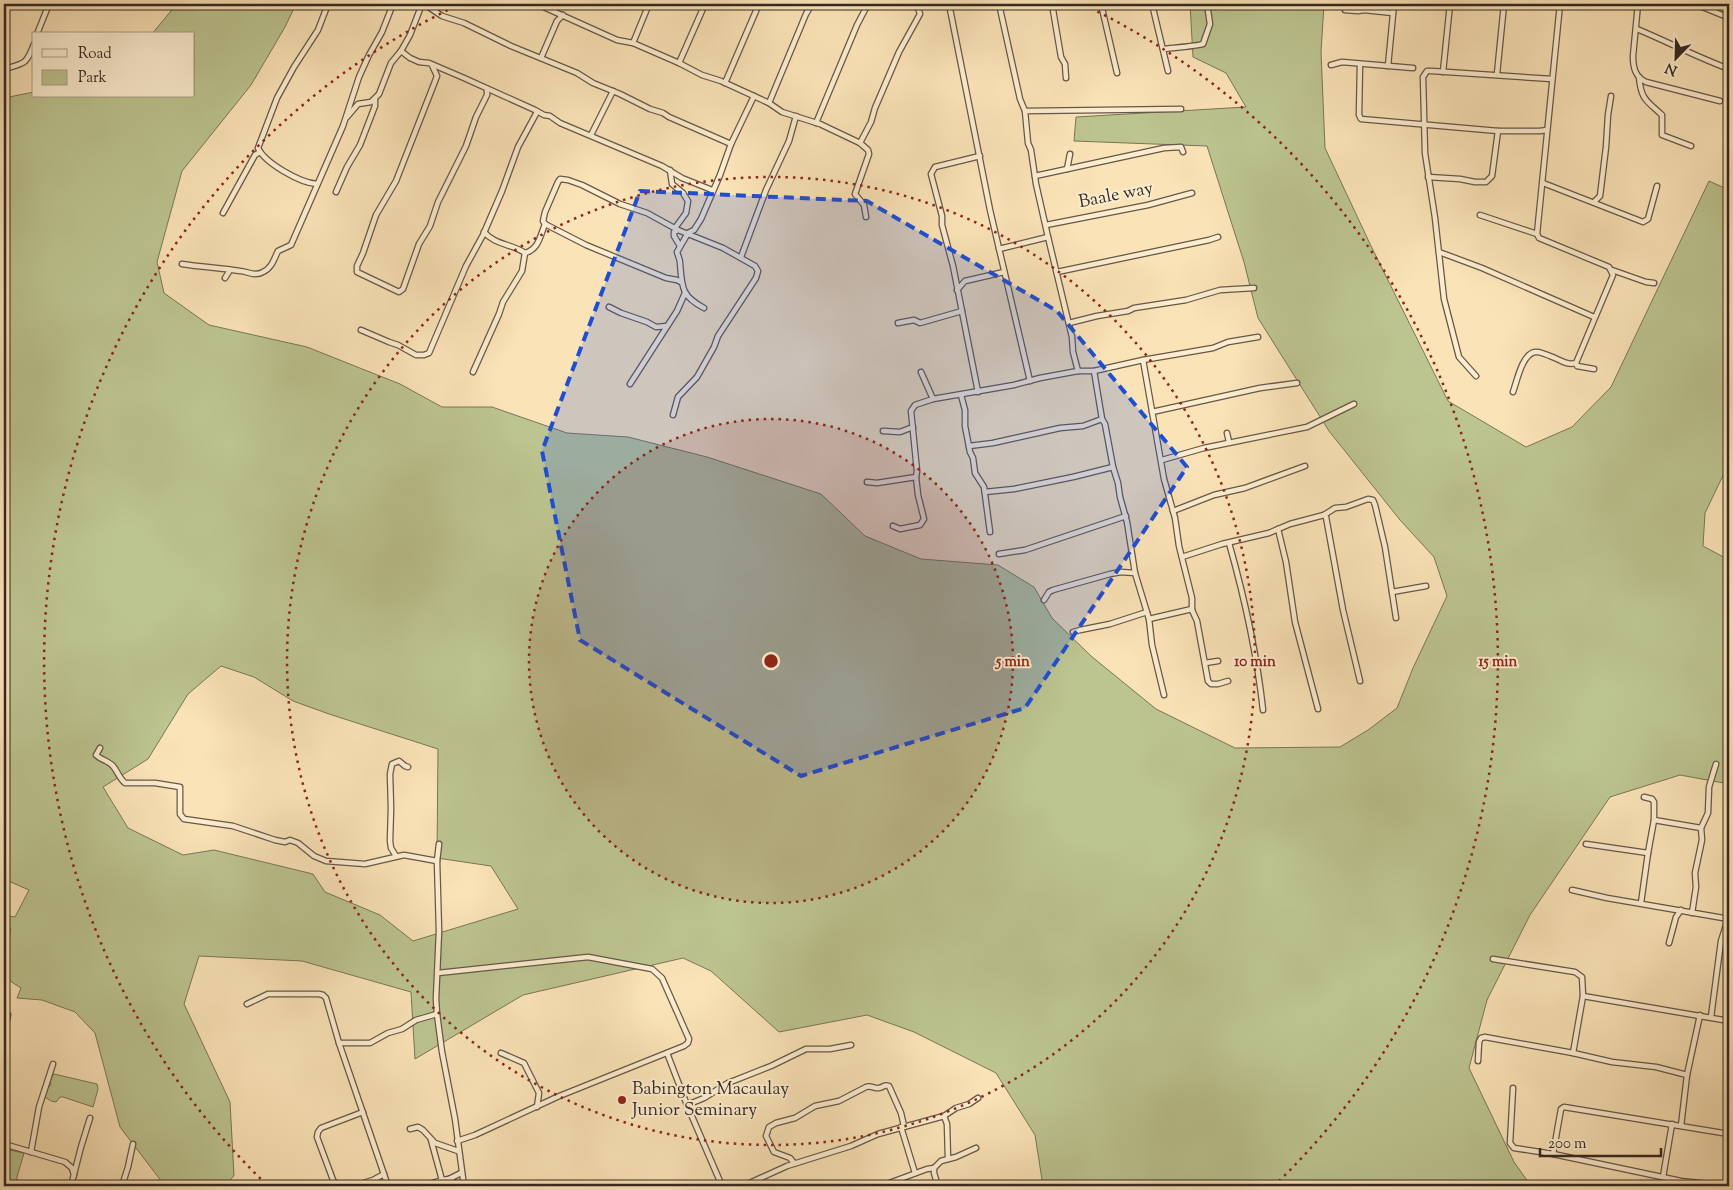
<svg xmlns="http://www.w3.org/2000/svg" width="1733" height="1190" font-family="'Sorts Mill Goudy',serif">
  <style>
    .green { fill: #bcc490; stroke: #787659; fill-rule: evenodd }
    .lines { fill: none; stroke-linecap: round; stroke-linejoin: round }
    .street-casing { stroke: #665747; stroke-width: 7 }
    .street { stroke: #fcedd0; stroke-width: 4.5 }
    .marked { fill: #1d4ed8; fill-opacity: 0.2; stroke: #1d4ed8; stroke-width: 4; stroke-dasharray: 10 6; stroke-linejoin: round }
    .ring { fill: none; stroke: #8f2418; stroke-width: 2.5; stroke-dasharray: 2.5 5 }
    .poi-dot { fill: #8f2418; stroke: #fcedd0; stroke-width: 2 }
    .labels { text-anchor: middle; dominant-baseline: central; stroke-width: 4; stroke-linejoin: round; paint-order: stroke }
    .street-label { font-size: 18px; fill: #352822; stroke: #fcedd0 }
    .poi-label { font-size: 18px; fill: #352822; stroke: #fcedd0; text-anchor: start }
    .centre { fill: #8f2418; stroke: #fcedd0; stroke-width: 2.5 }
    .ring-label { font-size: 15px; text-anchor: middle; font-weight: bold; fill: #8f2418; stroke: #fcedd0; stroke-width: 4; stroke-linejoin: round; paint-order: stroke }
  </style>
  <rect width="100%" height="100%" fill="#fae3b7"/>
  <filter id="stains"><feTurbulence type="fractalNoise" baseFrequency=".004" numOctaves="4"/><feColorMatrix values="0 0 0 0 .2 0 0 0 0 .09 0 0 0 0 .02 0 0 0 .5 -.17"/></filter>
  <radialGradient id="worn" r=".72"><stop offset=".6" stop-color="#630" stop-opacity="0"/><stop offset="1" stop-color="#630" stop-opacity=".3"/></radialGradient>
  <g class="green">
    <path d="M180,4H296L285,27L251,85L182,171L157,262L164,293L209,325L307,347L400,384L442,407H492L567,433L628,437L707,457L821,494L865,536L921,559L998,565L1034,587L1052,618L1091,656L1156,709L1235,748L1340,747L1368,730L1397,708L1413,668L1447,596L1434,557L1400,520L1329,431L1258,318L1244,262L1207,146L1074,141L1076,117L1246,107L1226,73L1193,57L1190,4H1324L1321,52L1325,148L1371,246L1448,401L1526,447L1572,427L1611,387L1709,181L1729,190V463L1705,513L1703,546L1729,560V784L1680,775L1610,797L1530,915L1487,1000L1469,1068L1514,1162L1531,1186H1043L1035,1135L996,1073L914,1032L867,1015L779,1032L711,971L683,958L523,995L415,1059L411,992L302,961L199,956L184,1004L230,1102L234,1176L224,1186H165L120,1127L95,1033L75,1012L42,1000L17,998L21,988L4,977V956L11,929L4,927V915L15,917L29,890L4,879V98L34,92V96H194V34H152L175,6ZM221,666L254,677L293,701L329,714L438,749L437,858L491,866L518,909L413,941L380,915L325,892L313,874L214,850L183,855L128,828L103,787L148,759L188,694Z"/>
    <path d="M54,1074L97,1084L98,1089L93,1107L63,1097H60L56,1102L51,1101L45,1097L48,1088L51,1085L50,1080Z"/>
    <path d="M9,1150L24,1153L17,1177V1186H4V1170Z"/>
  </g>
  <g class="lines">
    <defs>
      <g id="street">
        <path d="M382,4L391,8"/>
        <path d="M424,4L442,16L464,23L511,46L577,73L593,83L620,94L650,109L663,113L669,117L731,144"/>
        <path d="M537,4L617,40L633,43L679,63L702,75L721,81L769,103L782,112L820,124L860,143L868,150L869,154L855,194L864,205L866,217"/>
        <path d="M949,4L990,210L1030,381"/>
        <path d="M999,4L1020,99L1025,111L1028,143L1031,150L1036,184L1048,237L1072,337L1073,352L1078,371"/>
        <path d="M1052,4L1061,57L1065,64L1066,78"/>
        <path d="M1101,4L1117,73"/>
        <path d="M1152,4L1168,71"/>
        <path d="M1560,4L1537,234L1539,238L1609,267L1613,275L1576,363L1577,366L1594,369"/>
        <path d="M1638,4L1633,56C1633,67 1635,77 1646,82L1720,101"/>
        <path d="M1695,4L1727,17"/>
        <path d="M1345,10L1358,11L1364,10L1393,13"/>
        <path d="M1637,29C1668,42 1697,57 1729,69"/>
        <path d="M37,34L49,4"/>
        <path d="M633,43L649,4"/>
        <path d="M1163,49C1171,48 1198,46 1203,44L1210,24L1207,4"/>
        <path d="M401,51L410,58L419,62L429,63L464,78L535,110L544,115L550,116L560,123L662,166L682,178L712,190"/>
        <path d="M541,58L557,21L563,15"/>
        <path d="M679,63L705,4"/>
        <path d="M1360,64L1359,115L1361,119L1498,131H1540L1547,130"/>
        <path d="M432,65L437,76L434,84L396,181L376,215L363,253L357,266V272L399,292L403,289L419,244L430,226L438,202L466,146L476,117L487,95V89"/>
        <path d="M1331,65L1342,62L1413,68"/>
        <path d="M1388,66L1394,4"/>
        <path d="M4,69C25,63 26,65 34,44"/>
        <path d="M1443,72L1450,4"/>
        <path d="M1497,74L1504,4"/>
        <path d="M1639,77C1641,100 1647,101 1662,115V135L1691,146"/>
        <path d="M725,83L759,4"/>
        <path d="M769,103L806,14L812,4"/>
        <path d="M1025,111L1181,109"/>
        <path d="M347,117L358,104L371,102L379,94L391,63L401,51L410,35L422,4"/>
        <path d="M816,123L857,25L868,4"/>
        <path d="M591,135L613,91"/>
        <path d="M860,143L871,122L875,108L899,52L920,14L918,8L911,4"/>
        <path d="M1067,169L1070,154"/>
        <path d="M670,170L672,184L683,193L688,201L686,213L675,228"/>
        <path d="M1035,176L1164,148L1181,147L1183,152"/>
        <path d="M1428,177L1460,179L1475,182H1486L1492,176L1498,131"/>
        <path d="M1543,183L1643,222L1648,219L1657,186"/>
        <path d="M317,184C300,183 265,163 258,148L277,98L294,67L318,30L328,4"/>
        <path d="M336,192L347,167L360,145L375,106V99"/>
        <path d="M1594,202L1600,196L1606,147L1608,115L1611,96"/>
        <path d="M223,213L255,155L260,152"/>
        <path d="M1480,215L1537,234"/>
        <path d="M545,224L586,245L666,278L677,280L681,282"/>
        <path d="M1046,225L1148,205L1192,193"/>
        <path d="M678,230L674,232V236L680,246"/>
        <path d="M484,232C495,245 512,244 525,253"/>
        <path d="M999,249L1048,237"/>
        <path d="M1439,252L1482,268L1594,317"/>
        <path d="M525,253C539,249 540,236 545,224L543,221L545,212L558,182L560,179L568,180L582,185L620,204L647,213L678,230L723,248L755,266L758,271L756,278L718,336L714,347L697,377L678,397L673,415"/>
        <path d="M741,257L766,190L789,141L796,116"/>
        <path d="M182,264C201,267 220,268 240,271C245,271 250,274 255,274C258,274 260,274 263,272C272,268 274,259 278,251L291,245L343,126L359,77L369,55L382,32L393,4"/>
        <path d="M1612,270L1646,282L1654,283"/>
        <path d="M1057,272L1209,240L1218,237"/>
        <path d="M225,278L230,270"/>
        <path d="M957,290L965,281L1004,272"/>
        <path d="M609,307L621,313L647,322L656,327L667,326"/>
        <path d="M704,308C681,296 682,287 680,263C680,259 678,256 677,252L688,233L694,230L701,219L720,175L731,144L754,96"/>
        <path d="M898,323L914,320L920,323L962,311"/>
        <path d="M1069,323L1097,316L1128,311L1134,308L1186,300L1220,290L1254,288"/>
        <path d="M361,330L389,342L398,345L416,355H424L429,353L466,266L483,235L502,191L518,147L537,112"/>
        <path d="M1143,360L1164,479L1175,518L1179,546L1192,598V610L1197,621L1208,681L1211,684H1218L1228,681"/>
        <path d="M1094,371L1102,419L1105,424L1113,467L1118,483L1120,497L1127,522L1135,573L1149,619L1152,645L1164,695"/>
        <path d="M473,372L499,314L503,302L522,271L525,253"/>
        <path d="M921,372L933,399"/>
        <path d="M1476,376L1459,357L1444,299L1435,218L1425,153L1423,77L1427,71H1432L1552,79"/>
        <path d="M630,384L677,311L685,293"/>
        <path d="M978,392L953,266L942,225V216L931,174L935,167L980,156"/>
        <path d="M1513,392C1517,381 1522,354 1535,352C1541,351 1552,357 1557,359C1564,362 1568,365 1576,363"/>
        <path d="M961,395L965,410V426L970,452L973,458L975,473L984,487L990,532"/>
        <path d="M1152,412L1260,388L1297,383"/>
        <path d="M883,431L900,432L913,427"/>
        <path d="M1227,433L1229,442"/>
        <path d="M969,446L993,443L1060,428L1083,426L1102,419"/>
        <path d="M1162,460L1204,448L1307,427L1354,404"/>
        <path d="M867,482L877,483L916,477"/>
        <path d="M985,492L1014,489L1073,477L1113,467"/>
        <path d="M1173,511L1214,495L1245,488L1305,466"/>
        <path d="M1324,515L1326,517L1343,610L1360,681"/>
        <path d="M893,526L900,529L920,525L924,519L918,495L916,477L917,471L911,411L915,405L933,399L1014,385L1040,378L1078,371H1094L1143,360L1213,348L1228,342L1258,337"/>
        <path d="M1278,529L1286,562L1295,622L1318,709"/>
        <path d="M1229,543C1244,596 1257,655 1263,710"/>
        <path d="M999,554L1025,550L1126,516"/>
        <path d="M1182,557L1222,544L1269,533L1290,524L1324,515L1335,508L1346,507L1368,499L1373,500L1375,505L1385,547L1396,618"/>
        <path d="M1392,592L1426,586"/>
        <path d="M1044,600L1049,592L1053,590L1110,574L1121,572L1135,573"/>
        <path d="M1149,619L1192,609"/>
        <path d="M1073,632L1080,630L1110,624L1147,612"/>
        <path d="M1205,663L1218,661"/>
        <path d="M100,748L96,755C101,760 109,761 113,766C118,772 119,778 125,783H155L180,787V814L184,819L233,826L275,840L285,842L290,840L298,843L314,856L326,861L365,864L404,855L437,861"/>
        <path d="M1644,797L1652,799L1654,802V820L1648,853"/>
        <path d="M1654,820L1701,828"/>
        <path d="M439,844L437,861L439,931L436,999L437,1014L442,1052L455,1119L464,1186"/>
        <path d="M1586,844L1648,853L1641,903"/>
        <path d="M396,856L391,848L390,841L391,808L390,774L392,764L399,761L405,766L408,767"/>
        <path d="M1572,890L1607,898L1729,919"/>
        <path d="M1692,913L1696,887L1695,873L1702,840L1701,828L1708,813L1709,787L1716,764"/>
        <path d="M1669,943L1676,917L1681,910"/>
        <path d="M1493,959L1575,972L1582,977L1583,996L1729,1021"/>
        <path d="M438,973L588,957L652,969L662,978L689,1039L688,1043L684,1046L557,1097L475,1135L457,1141"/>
        <path d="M247,1004L268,994H319L323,995L326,998L339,1043L388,1186"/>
        <path d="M1711,1017L1721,941L1728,919"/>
        <path d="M4,1035L8,1015"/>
        <path d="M339,1043H370L388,1033L402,1029L416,1020L437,1014"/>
        <path d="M501,1053L524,1063L539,1093L537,1107"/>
        <path d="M667,1053L687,1105L722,1186"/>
        <path d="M1573,1053L1583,996"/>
        <path d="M1478,1061L1479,1042L1481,1038L1485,1037L1573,1053L1612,1062L1656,1067L1687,1075"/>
        <path d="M1513,1088L1510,1143L1514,1148L1553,1154L1681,1181L1728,1186"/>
        <path d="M687,1105L704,1098L728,1083L771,1066L806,1049H830L851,1045"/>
        <path d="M944,1116L947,1124L948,1159"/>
        <path d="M1681,1126L1687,1075L1700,1015"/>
        <path d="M901,1127L915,1173"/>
        <path d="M410,1129L418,1127L423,1130L435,1143L458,1151"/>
        <path d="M431,1140L442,1180"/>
        <path d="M4,1144L65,1162L72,1168L74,1175"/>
        <path d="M31,1152L39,1107L53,1064"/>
        <path d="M1553,1154L1561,1109L1564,1107L1729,1134"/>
        <path d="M794,1163L790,1158L774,1152L766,1136L769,1127L776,1123L795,1118L815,1106L839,1101L866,1087C871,1085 875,1089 879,1088C884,1087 884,1084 889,1086L901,1113L904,1126"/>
        <path d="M934,1168V1173L938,1186"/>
        <path d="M1663,1177L1672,1124"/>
        <path d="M449,1179L455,1183L464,1184"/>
        <path d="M71,1186L81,1147L90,1118"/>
        <path d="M122,1186L128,1167L133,1144"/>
        <path d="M337,1186L333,1180L317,1137L318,1132L321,1128L363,1112"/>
        <path d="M354,1186L373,1180L384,1174"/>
        <path d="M423,1186L442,1180L449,1179L461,1173"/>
        <path d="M743,1186L787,1166L851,1146L878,1134L944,1116L956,1108L969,1104L978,1098"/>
        <path d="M881,1186L927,1169L934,1168L941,1161L956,1157L976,1148"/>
      </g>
    </defs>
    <use href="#street" class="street-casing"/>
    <use href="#street" class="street"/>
  </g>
  <path class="marked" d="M640,191L867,201L1057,311L1187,467L1025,708L801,776L580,640L542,451Z"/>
  <circle cx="771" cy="661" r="242" fill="#8f2418" fill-opacity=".12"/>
  <g class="ring">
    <circle cx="771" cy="661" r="242"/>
    <circle cx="771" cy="661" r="484"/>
    <path d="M266 1184A727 727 0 0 1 458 5M1084 5A727 727 0 0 1 1276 1184"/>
  </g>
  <circle class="poi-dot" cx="622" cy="1100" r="5"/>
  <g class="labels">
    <g class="street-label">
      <text transform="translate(1116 196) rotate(-11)">Baale way</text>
    </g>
    <g class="poi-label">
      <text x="632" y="1090">Babington Macaulay<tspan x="632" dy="21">Junior Seminary</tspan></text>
    </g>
  </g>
  <circle cx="771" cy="661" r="8" class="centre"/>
  <g class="ring-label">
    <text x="1013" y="666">5 min</text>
    <text x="1255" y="666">10 min</text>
    <text x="1498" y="666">15 min</text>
  </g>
  <rect width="1733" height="1190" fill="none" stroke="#fae3b7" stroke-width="20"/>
  <rect x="5" y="5" width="1723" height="1180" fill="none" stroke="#352822" stroke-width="2.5"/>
  <rect x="10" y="10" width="1713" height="1170" fill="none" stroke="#352822"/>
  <rect x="32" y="32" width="162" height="65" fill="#fcedd0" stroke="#ac9e8a"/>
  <rect x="42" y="49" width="25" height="8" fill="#fcedd0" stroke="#ac9e8a"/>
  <text x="78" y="58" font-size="15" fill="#352822">Road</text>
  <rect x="42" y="70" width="25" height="15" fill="#bcc490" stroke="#ac9e8a"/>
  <text x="78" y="82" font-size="15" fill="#352822">Park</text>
  <g transform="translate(1676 58) rotate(203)" stroke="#fcedd0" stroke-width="4" paint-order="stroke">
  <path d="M0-4L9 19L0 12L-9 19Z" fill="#352822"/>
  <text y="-8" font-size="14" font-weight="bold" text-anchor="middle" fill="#352822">N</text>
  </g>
  <path d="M1540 1148v8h121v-8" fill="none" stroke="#352822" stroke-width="2.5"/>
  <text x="1548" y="1148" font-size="15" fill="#352822" stroke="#fcedd0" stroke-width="4" paint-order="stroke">200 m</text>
  <rect width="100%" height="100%" filter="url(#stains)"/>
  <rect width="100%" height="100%" fill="url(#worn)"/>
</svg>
